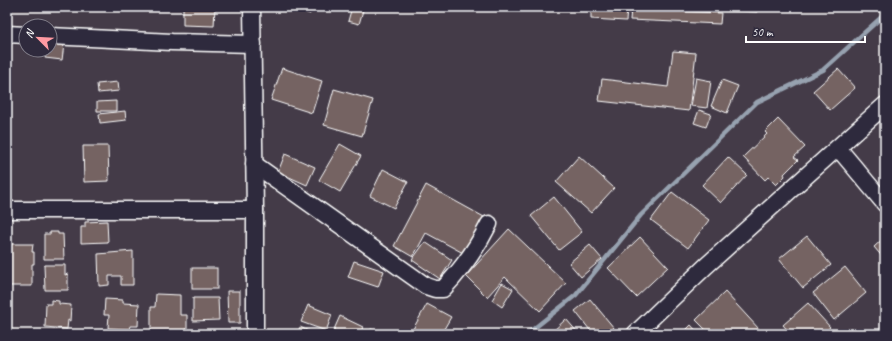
<svg xmlns="http://www.w3.org/2000/svg" width="892" height="341" font-family="Caveat,sans-serif">
  <style>
    .lines { fill: none; stroke-linecap: round; stroke-linejoin: round }
    .stream { stroke: #97a2b0; stroke-width: 4.5 }
    .building { fill: #756362; stroke: #fff }
    .minor-casing { stroke: #fff; stroke-width: 19 }
    .minor { stroke: #2f2a3d; stroke-width: 16 }
  </style>
  <rect width="100%" height="100%" fill="#443b48"/>
  <filter id="ink" filterUnits="userSpaceOnUse"><feTurbulence type="fractalNoise" baseFrequency=".025" numOctaves="2"/><feDisplacementMap in="SourceGraphic" scale="8" xChannelSelector="R" yChannelSelector="G"/><feConvolveMatrix kernelMatrix="1 2 1 2 8 2 1 2 1" color-interpolation-filters="sRGB"/></filter>
  <g filter="url(#ink)">
    <g class="lines">
      <path class="stream" d="M527,334L576,295L641,215L757,102L823,70L885,14"/>
    </g>
    <g class="building">
      <path d="M183,7H215L214,26L183,25Z"/>
      <path d="M295,7H312L310,14L295,9Z"/>
      <path d="M352,7H364L359,24L348,21Z"/>
      <path d="M591,7L627,9L626,21L591,19Z"/>
      <path d="M643,7H757V12Z"/>
      <path d="M631,9L721,13L720,24L630,20Z"/>
      <path d="M50,43L64,44L62,60L45,58L46,50H50Z"/>
      <path d="M673,51L696,53L689,111L599,101L602,79L668,87Z"/>
      <path d="M282,68L322,81L312,113L271,100Z"/>
      <path d="M838,69L855,88L830,110L813,91Z"/>
      <path d="M696,78L711,81L707,108L691,106Z"/>
      <path d="M722,80L738,86L727,113L711,106Z"/>
      <path d="M118,82L119,91L98,93L97,84Z"/>
      <path d="M334,89L373,100L362,136L324,125Z"/>
      <path d="M116,101V111H97V102Z"/>
      <path d="M699,110L711,114L706,127L694,123Z"/>
      <path d="M125,111L126,120L100,123L99,114Z"/>
      <path d="M778,119L805,147L794,157L798,160L784,174L785,176L776,185L768,177L765,180L743,157L767,134L765,132Z"/>
      <path d="M340,144L361,156L340,192L319,180Z"/>
      <path d="M83,146H108L109,181L84,182Z"/>
      <path d="M285,154L315,167L307,185L278,172Z"/>
      <path d="M579,156L614,188L591,213L556,182Z"/>
      <path d="M728,157L747,175L721,203L702,185Z"/>
      <path d="M383,169L408,182L394,208L370,196Z"/>
      <path d="M426,185L484,217L465,254L426,233L413,257L394,246Z"/>
      <path d="M672,192L709,220L688,248L651,220Z"/>
      <path d="M554,197L582,232L559,250L531,216Z"/>
      <path d="M107,221L108,242L81,243V227H85V222Z"/>
      <path d="M509,229L566,283L540,311L505,277L487,297L466,276Z"/>
      <path d="M50,232H58V234H63L64,259H44V234H50Z"/>
      <path d="M807,236L831,265L803,288L779,259Z"/>
      <path d="M640,237L668,267L636,297L608,268Z"/>
      <path d="M885,237V260L874,247Z"/>
      <path d="M425,242L452,260L440,279L412,260Z"/>
      <path d="M7,244H33L32,252H34V264H32V286H7Z"/>
      <path d="M590,245L602,259L581,277L569,263Z"/>
      <path d="M133,251V285H121V276H109V285L99,286L98,254Z"/>
      <path d="M354,261L384,271L378,287L348,277Z"/>
      <path d="M44,265H65V275L68,274V290H45Z"/>
      <path d="M845,267L866,293L834,320L813,293Z"/>
      <rect x="192" y="268" width="25" height="21"/>
      <path d="M502,283L513,289L502,307L492,300Z"/>
      <path d="M227,291H240V323H228Z"/>
      <path d="M725,292L759,329L754,334H710L696,320Z"/>
      <path d="M156,294L180,295V315H187V334H151V307H155Z"/>
      <path d="M193,298H218L219,320L193,321Z"/>
      <path d="M105,299L123,300V303L139,304L138,326H130L129,329L108,328L109,315H104Z"/>
      <path d="M590,299L614,328L607,334H593L575,311Z"/>
      <path d="M51,300L59,301V304L71,305L70,321L68,320L67,329L45,327L46,304H51Z"/>
      <path d="M808,303L830,327L823,334H791L783,325Z"/>
      <path d="M427,304L451,317L441,334H423L413,329Z"/>
      <path d="M308,305L332,315L326,331L301,322Z"/>
      <path d="M340,316L363,327L360,334H332Z"/>
      <path d="M566,319L579,334H552L551,333Z"/>
      <path d="M691,325L699,334H682Z"/>
      <path d="M300,327L315,334H297Z"/>
      <path d="M371,329L383,334H369Z"/>
    </g>
    <g class="lines">
      <defs>
        <g id="minor">
          <path d="M252,7L255,210V334"/>
          <path d="M7,34L26,35"/>
          <path d="M50,36L172,42L253,44"/>
          <path d="M838,148L885,204"/>
          <path d="M254,164L426,286L435,289H443C461,270 477,248 489,224"/>
          <path d="M7,210H255"/>
          <path d="M635,334L706,266L885,105"/>
        </g>
      </defs>
      <use href="#minor" class="minor-casing"/>
      <use href="#minor" class="minor"/>
    </g>
  </g>
  <rect width="892" height="341" fill="none" stroke="#2f2a3d" stroke-width="24"/>
  <rect x="12" y="12" width="868" height="317" fill="none" stroke="#fff" stroke-width="1.5" filter="url(#ink)"/>
  <g transform="translate(38 38) rotate(294)"><circle r="19" fill="#2f2a3d" stroke="#827f8b"/>
  <path d="M0-3L7 15L0 10L-7 15Z" fill="#ff9aa2"/>
  <text y="-6" font-size="11" font-weight="bold" text-anchor="middle" fill="#ffffff">N</text>
  </g>
  <path d="M746 36v6h119v-6" fill="none" stroke="#ffffff" stroke-width="2"/>
  <text x="752" y="36" font-size="12" fill="#ffffff" stroke="#2f2a3d" stroke-width="3" paint-order="stroke">50 m</text>
</svg>
